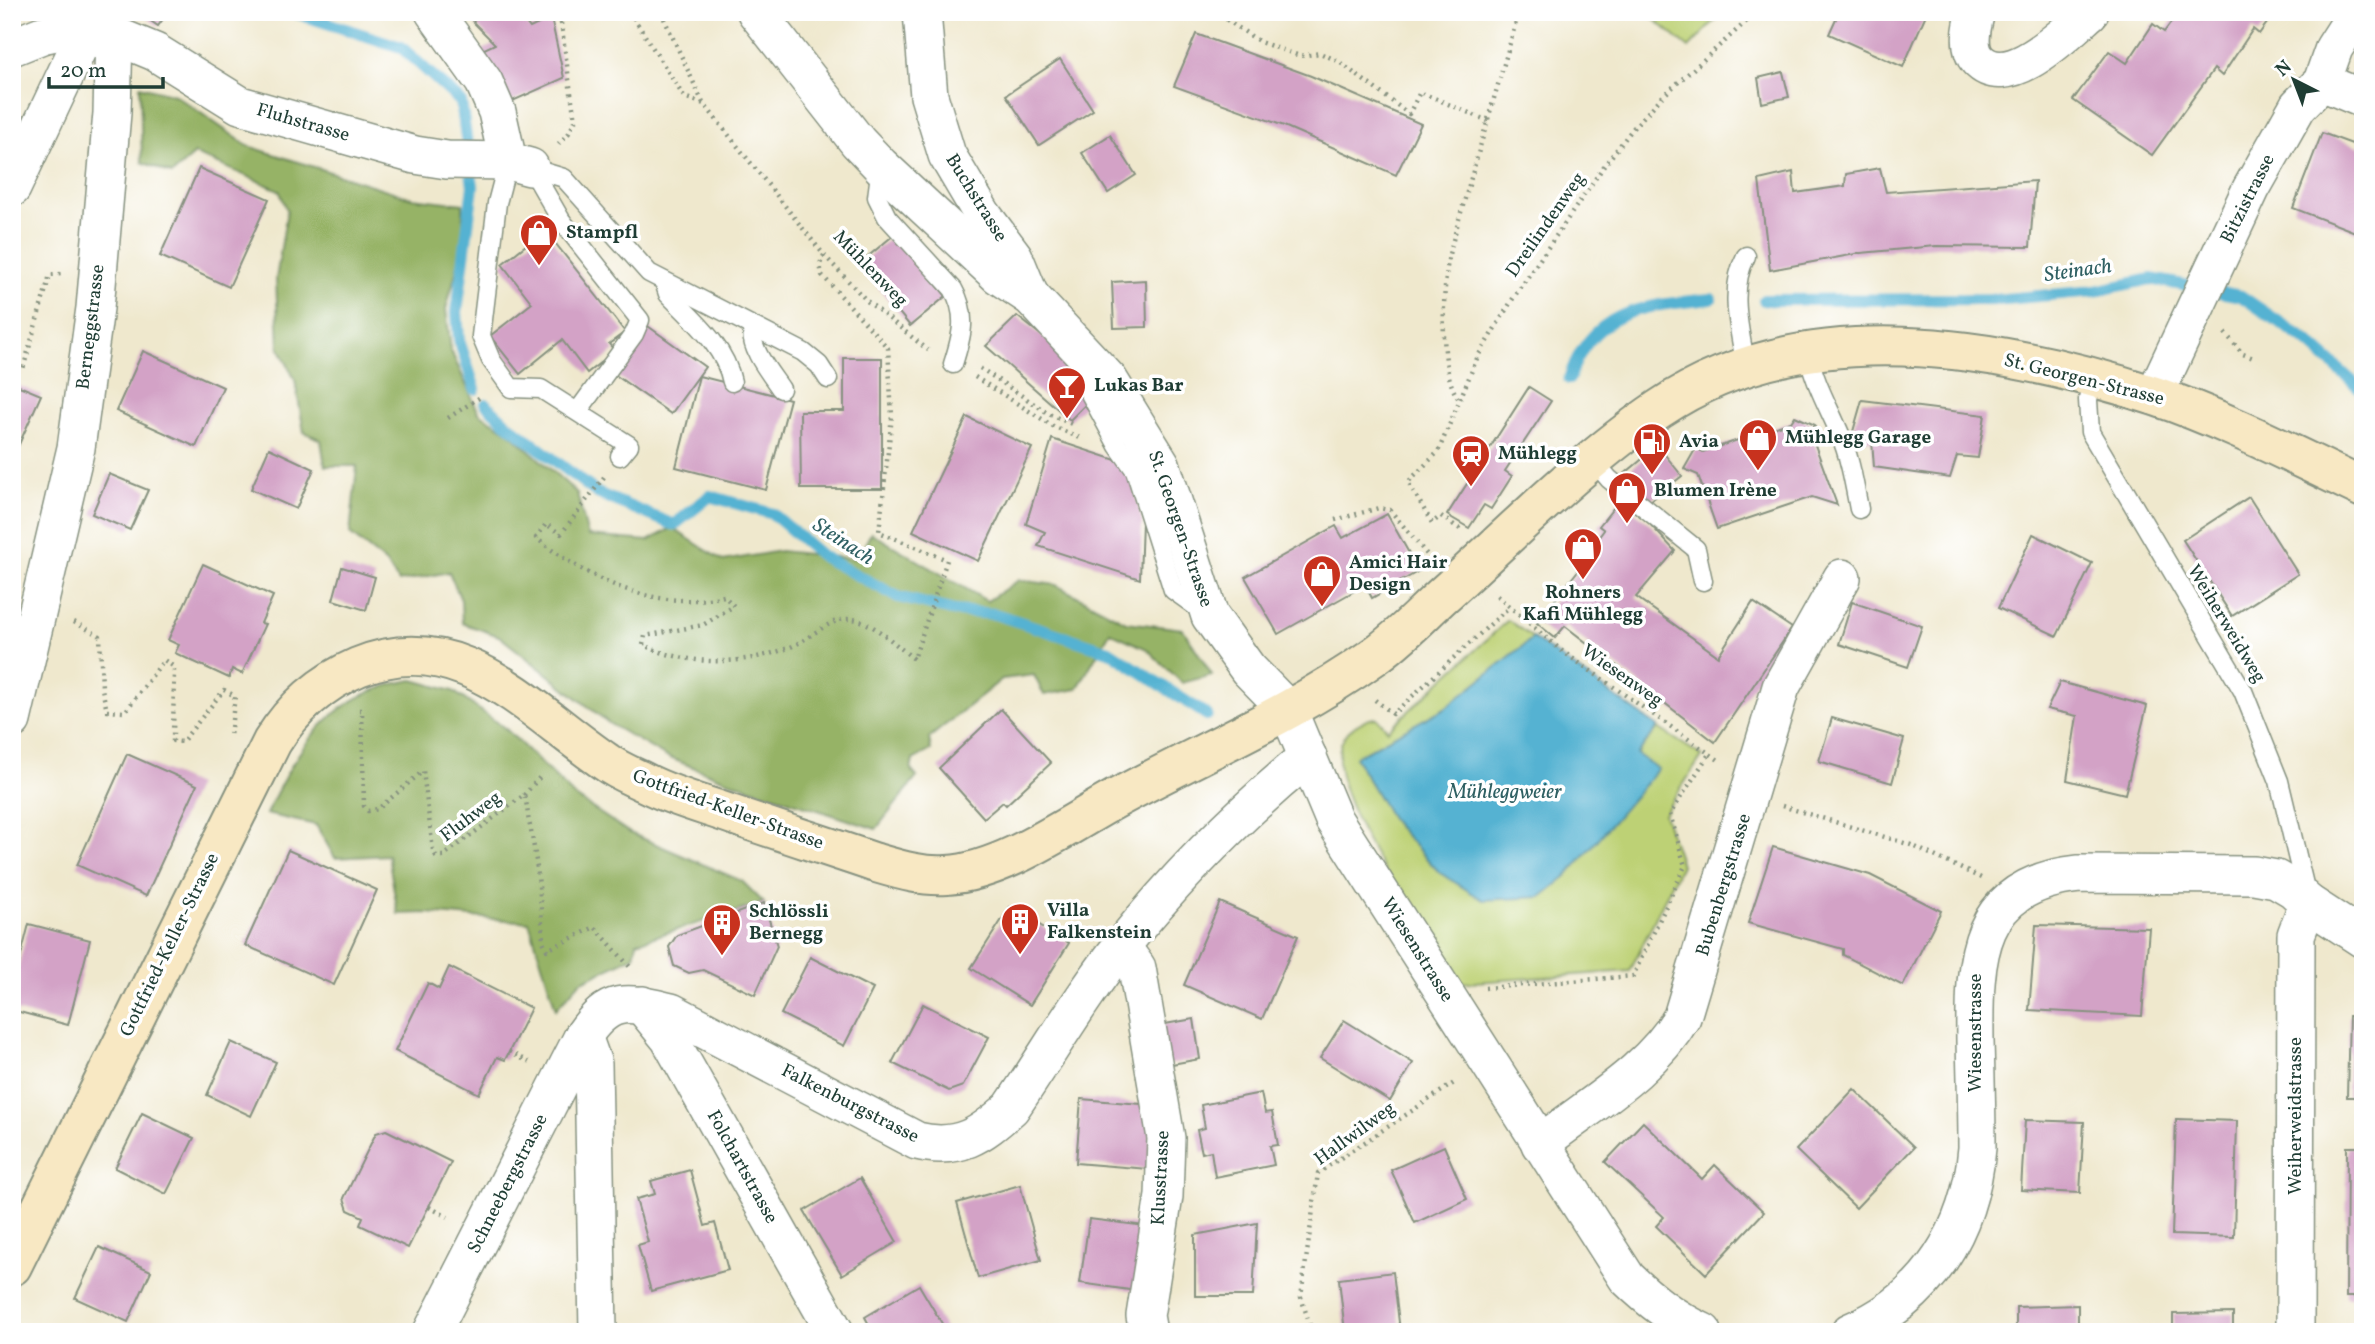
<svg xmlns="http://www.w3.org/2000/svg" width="2375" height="1344" font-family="Vollkorn,serif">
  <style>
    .green { fill: #bdd174; stroke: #6e8754; stroke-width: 2 }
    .forest { fill: #96b366; stroke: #5a784d; stroke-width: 2 }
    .water { fill: #54b2d2; stroke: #3a7883; stroke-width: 2 }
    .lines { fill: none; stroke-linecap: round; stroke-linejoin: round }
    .stream { stroke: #54b2d2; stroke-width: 12 }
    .building { fill: #d3a2c6 }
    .lane-casing { stroke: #879280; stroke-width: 21 }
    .street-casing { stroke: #879280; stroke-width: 40 }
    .secondary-casing { stroke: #879280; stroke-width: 42 }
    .path { stroke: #879280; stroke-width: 4.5; stroke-dasharray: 2 5; stroke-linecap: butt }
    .lane { stroke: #fff; stroke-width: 18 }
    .street { stroke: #fff; stroke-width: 37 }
    .secondary { stroke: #f8e8c3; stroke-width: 38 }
    .labels { text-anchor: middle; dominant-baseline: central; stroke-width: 7; stroke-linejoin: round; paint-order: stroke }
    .street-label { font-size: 19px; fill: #1f3d34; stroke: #fff }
    .poi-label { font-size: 19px; font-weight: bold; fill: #1f3d34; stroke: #fff; text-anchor: start }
    .water-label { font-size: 21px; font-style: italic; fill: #2f6063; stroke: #fff }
  </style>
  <rect width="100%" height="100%" fill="#fff"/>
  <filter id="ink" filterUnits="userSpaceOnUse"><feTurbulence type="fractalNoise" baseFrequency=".0143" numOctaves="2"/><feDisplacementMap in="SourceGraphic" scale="14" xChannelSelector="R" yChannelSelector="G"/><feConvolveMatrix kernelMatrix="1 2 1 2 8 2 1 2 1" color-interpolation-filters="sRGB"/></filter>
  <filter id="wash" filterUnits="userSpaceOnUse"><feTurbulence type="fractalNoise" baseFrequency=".00686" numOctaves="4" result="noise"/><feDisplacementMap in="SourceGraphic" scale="28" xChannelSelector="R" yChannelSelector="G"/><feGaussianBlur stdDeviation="1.57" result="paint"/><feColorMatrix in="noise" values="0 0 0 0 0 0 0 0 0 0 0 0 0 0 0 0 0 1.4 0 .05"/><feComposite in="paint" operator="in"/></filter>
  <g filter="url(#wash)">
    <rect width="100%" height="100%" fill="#efe8cd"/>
    <g class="green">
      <path d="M1645,12H1723L1689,48Z"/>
      <path d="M1508,620L1533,638L1445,708L1355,757L1394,823L1440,873L1657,770L1637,754L1658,728L1702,756L1664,814L1681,865L1630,971L1461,983C1433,941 1302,776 1349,731C1356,724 1368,718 1377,718L1388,730Z"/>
    </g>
    <g class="forest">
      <path d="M140,86L175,95L248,146L412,198L463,204L464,243L446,309L451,351L479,413L508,431L577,493L588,536L648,541L672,528L723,561L780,551L857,559L871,533L987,601L1019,580L1056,585L1126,622L1183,629L1212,675L1182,683L1147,649L1110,632L1077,689L1044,695L1034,675L1002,679L929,738L931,750L913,760L911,770L917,777L876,829L723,779L665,756L610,724L499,636L462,623L461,600L449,572L399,582L385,562L350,534L357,466H325L321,440L304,432L295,380L279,347L276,279L287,210L279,190L195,154L172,174L142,162Z"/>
      <path d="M413,680L453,691L506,729L574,796L630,833L742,881L764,903L637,942L634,956L580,982L556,1009L529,922L427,913L398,914L388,855L335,858L316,825L266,814C300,744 330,693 413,680Z"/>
    </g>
    <path class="water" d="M1533,638L1658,727L1637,754L1658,769L1567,876L1541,897L1483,900L1440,873L1394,823L1355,757L1445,708Z"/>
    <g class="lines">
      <g class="stream">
        <path d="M293,12L401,47L461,102L473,186L457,312L459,340L475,389"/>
        <path d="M1764,300L2005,299L2095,291L2151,279L2241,296L2307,341L2363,391"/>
        <path d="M1569,379C1592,307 1646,306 1711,299"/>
        <path d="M486,404L505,422L597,493L674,525L710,496L773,514L823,557L898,597L955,611L995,614L1109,651L1207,715"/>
      </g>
    </g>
    <g id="blocks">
      <g class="building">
        <path d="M138,12H168L158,26Z"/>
        <path d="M481,12H517L530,28L551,18L564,78L506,104L482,50L495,44L473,22Z"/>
        <path d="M1839,12H1927L1903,67L1829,34Z"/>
        <path d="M2179,12H2275L2259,34L2253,29L2222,76L2214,69L2152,155L2073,100L2109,51L2127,63L2153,24L2164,32Z"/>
        <path d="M1196,34L1311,76L1421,124L1396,175L1284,126L1174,86Z"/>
        <path d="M1060,59L1093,110L1039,145L1006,95Z"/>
        <path d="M1783,72L1789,97L1762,103L1758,78Z"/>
        <path d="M2322,133L2363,148V235L2293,208Z"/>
        <path d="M1110,135L1136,175L1108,193L1082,153Z"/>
        <path d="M199,168L269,199L229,287L160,256Z"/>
        <path d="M1880,168L1886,192L2035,181L2030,247L1936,246L1861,253L1770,270L1759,180L1793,172L1795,193L1845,186L1846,174Z"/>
        <path d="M545,230L625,332L609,344L615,351L587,373L562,340L520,374L490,336L532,303L502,264Z"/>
        <path d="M895,234L946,296L910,326L859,264Z"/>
        <path d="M1146,280L1147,327L1114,328L1112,282Z"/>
        <path d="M1017,316L1062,352L1086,404L1070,420L986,346Z"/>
        <path d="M645,324L705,367L671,414L611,372Z"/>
        <path d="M143,351L223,387L196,447L116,411Z"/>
        <path d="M844,358H882V489H801L800,411H844Z"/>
        <path d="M699,376L790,399L766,490L676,467Z"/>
        <path d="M12,383L41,395L12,460Z"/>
        <path d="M1529,387L1551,401L1505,471L1512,476L1491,509L1484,505L1469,528L1447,515Z"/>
        <path d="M1862,400L1985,415L1978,458L1957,456L1950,478L1874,467L1872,441L1852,435Z"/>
        <path d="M1795,416L1815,425L1811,434L1837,505L1812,497L1717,529L1698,475L1684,469L1696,448L1703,452L1791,422Z"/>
        <path d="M967,417L1032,448L978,561L913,531Z"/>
        <path d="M1052,439L1128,464L1142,521L1140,579L1038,546L1045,532L1026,524Z"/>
        <path d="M1658,446L1682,476L1645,505L1622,476Z"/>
        <path d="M269,448L314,469L296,509L251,489Z"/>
        <path d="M109,474L148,490L130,530L92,514Z"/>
        <path d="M2249,497L2298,574L2232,616L2183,540Z"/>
        <path d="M1619,501L1646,520L1675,551L1636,597L1718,656L1753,602L1792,628L1715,742L1565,626L1555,638L1537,623L1590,555L1587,553L1604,530L1599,526Z"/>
        <path d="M1387,514L1419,571L1372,598L1365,585L1278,634L1245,577L1336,526L1343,538Z"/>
        <path d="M2033,534L2092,563L2057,636L1998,608Z"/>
        <path d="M203,564L273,596L261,623L265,624L242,674L232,669L229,678L175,653L179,645L168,640Z"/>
        <path d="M342,567L375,577L366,610L333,600Z"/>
        <path d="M1852,602L1922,626L1908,667L1839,644Z"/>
        <path d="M2060,682L2147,706L2125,794L2067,780L2077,716L2047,709Z"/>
        <path d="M1001,709L1051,763L1006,805L1003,802L984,818L939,768Z"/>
        <path d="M1832,718L1904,739L1892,783L1819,761Z"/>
        <path d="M127,754L197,785L146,896L77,865Z"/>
        <path d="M1773,847L1870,875L1941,911L1903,986L1843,955V949L1748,923Z"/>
        <path d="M288,850L377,890L334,985L245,945Z"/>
        <path d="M1220,902L1298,936L1262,1019L1184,985Z"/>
        <path d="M764,903L777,946L755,995L703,970L689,973L674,966L669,947L677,935Z"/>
        <path d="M1010,907L1069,943L1030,1005L971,968Z"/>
        <path d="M29,924L90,940L68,1025L12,1010V991Z"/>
        <path d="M2036,925L2149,928L2142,1016L2029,1010Z"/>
        <path d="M810,957L873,989L844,1046L781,1014Z"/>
        <path d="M449,967L531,1008L505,1060L497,1057L479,1094L395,1051L428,983L439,989Z"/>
        <path d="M923,1004L989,1037L963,1086L949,1091L892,1063Z"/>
        <path d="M2349,1016H2363V1097H2347Z"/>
        <path d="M1194,1019L1200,1059L1166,1065L1159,1025Z"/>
        <path d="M1344,1020L1413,1063L1390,1101L1320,1058Z"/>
        <path d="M231,1042L276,1062L251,1116L207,1095Z"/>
        <path d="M1854,1089L1914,1147L1856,1208L1796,1150Z"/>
        <path d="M1261,1093L1265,1113L1272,1112L1278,1145L1270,1146L1274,1165L1215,1177L1211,1151L1202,1153L1197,1130L1205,1128L1201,1105Z"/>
        <path d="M1081,1099L1153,1105L1148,1169L1076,1163Z"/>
        <path d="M142,1113L194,1138L166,1194L115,1168Z"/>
        <path d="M2176,1119L2237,1121L2234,1237L2172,1235Z"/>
        <path d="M2025,1120L2084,1122L2080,1193L2021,1190Z"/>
        <path d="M1643,1122L1702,1179L1715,1165L1764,1212L1706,1274L1656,1226L1664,1217L1605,1162Z"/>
        <path d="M386,1130L451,1162L408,1248L360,1225L363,1217L348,1210L344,1198L376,1133Z"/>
        <path d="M1444,1146L1467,1199L1415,1223L1391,1170Z"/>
        <path d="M2347,1147H2363V1297H2346Z"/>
        <path d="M690,1170L705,1226L715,1223L728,1270L651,1291L638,1245L648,1242L636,1199L655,1194L651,1181Z"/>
        <path d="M860,1178L897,1242L842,1275L804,1211Z"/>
        <path d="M1020,1185L1041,1260L978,1278L957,1203Z"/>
        <path d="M1089,1219L1146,1226L1137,1291L1080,1283Z"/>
        <path d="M1257,1223L1253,1296H1195V1235Z"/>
        <path d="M99,1247L151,1271L128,1322L75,1298Z"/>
        <path d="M1393,1272L1400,1331L1345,1332L1339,1279Z"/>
        <path d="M919,1285L947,1332H873L865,1317Z"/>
        <path d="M2078,1305V1332H2016V1307Z"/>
        <path d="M2233,1313V1332H2173V1314Z"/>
      </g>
    </g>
  </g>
  <g filter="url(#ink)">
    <use href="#blocks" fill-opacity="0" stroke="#879280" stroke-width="2"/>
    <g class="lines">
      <defs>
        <g id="lane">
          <path d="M508,161L497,203L481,336L491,360L511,388L541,389L629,445L620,456"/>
          <path d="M881,166L877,197L887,217L953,289C968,315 962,336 953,364"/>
          <path d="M531,168L564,178L649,273L803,352L819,365L828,379"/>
          <path d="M531,168L561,220L640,320L634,334L578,411"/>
          <path d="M665,285L668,294C692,319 725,346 732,382"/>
          <path d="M753,328C748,347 770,373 781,389"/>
          <path d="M1808,352C1814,382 1828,406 1840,434C1850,458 1854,483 1859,509"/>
          <path d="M1079,356L1081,377L1118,446L1135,470L1173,590L1205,613"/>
          <path d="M1746,367C1740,331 1728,290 1746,256"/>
          <path d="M2092,379L2088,400L2090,432L2243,691L2279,781L2306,893"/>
          <path d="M1593,460L1609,479L1696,549L1703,581"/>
        </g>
        <g id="street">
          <path d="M434,12L484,82L497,112L508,161L530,167"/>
          <path d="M756,12L858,142L881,166L998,275L1031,297L1109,380L1161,464L1210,616L1248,669L1288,710L1334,820L1627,1278C1651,1301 1673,1318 1703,1332"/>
          <path d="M922,12L929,96L947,155L982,214L1014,257L1030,296"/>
          <path d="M1976,12C1972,26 1967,48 1978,60C2008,93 2068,31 2090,12"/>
          <path d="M114,35L155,52L240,105L415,155L447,160L508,161"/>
          <path d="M12,47L42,35L89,25L114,35L112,113L95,308L76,448L12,720"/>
          <path d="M2322,82L2363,99"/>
          <path d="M12,188L95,12"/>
          <path d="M2154,396L2251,189L2298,106L2322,82L2334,48L2357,12"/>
          <path d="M1121,946L1137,968L1166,1138L1164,1196L1145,1316L1148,1332"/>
          <path d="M642,1005L669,1038L835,1332"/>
          <path d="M583,1036L593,1064L598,1332"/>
          <path d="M1540,1144C1589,1105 1650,1072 1682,1017L1781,687L1842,578"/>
          <path d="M432,1332L583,1036C610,996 627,1002 671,1012L917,1141C959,1151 981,1135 1011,1108C1048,1054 1082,995 1123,944C1177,877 1241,812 1308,757"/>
          <path d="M1850,1332C1928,1299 1970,1231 1977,1148C1977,1112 1976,1077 1975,1041C1974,957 1975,885 2079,874L2254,875L2276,879L2293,889L2308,903L2363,939"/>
          <path d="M2295,1332L2296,935L2308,903"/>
        </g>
        <path id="secondary" d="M12,1266L272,742C293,708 321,683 358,667C460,625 529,710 606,762C618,771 634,777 648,784C674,797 705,805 733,815C779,831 826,846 873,862C897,869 922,877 947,875C1002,872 1068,825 1115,799C1201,752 1293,714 1373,657C1398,640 1420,616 1442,596C1512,533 1581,462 1659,409C1804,311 1998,345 2155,396C2226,420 2295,456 2363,488"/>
      </defs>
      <use href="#lane" class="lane-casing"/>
      <use href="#street" class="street-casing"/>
      <use href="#secondary" class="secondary-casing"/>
      <g class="path">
        <path d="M630,12L684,97L704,104L824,255L867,301L928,350"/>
        <path d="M661,12L703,103"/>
        <path d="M1215,12L1260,42L1300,56L1320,53L1338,61L1409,114L1420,92L1488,121"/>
        <path d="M558,144L569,133L575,121L561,23L563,12"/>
        <path d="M2225,333L2243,354L2256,359"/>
        <path d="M12,363L23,369L50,275L62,274"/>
        <path d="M980,368L1051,415L1074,425"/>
        <path d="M975,377L1053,426L1082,439"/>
        <path d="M1458,398C1438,370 1443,288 1449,254L1519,12"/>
        <path d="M448,418L482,396"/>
        <path d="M604,477L561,534L546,524L536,538C589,580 655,612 724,596L734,606L703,625L645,636L643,645C690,666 739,666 788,648C812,639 834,611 861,621C879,628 898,647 914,659L947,560L879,532L892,416L888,348L822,275L820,264L824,255"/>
        <path d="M1335,520L1379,508L1390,510L1429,557"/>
        <path d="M1460,529L1441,516L1432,523L1408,482L1438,452L1478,356L1514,297L1604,166L1634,127L1663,96L1757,12"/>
        <path d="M1497,596L1562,651L1720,761"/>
        <path d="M74,622L100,636L102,689L107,711L125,712L164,660L174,667L173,741L182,742L224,690L235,696L230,736"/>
        <path d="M1375,700L1393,714L1508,608"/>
        <path d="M359,710H362L364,806L368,811L378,809L423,771L433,850L436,856H443L524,795C528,806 527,815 530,826C538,865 541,902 543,941L547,950L595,927L630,967"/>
        <path d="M524,795L540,777"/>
        <path d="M1782,806L1911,845L1981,878"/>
        <path d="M1485,988L1633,976L1685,866L1670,814L1709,754"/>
        <path d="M509,1052L529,1062"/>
        <path d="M429,1207L448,1217"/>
        <path d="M1312,1332L1301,1297L1318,1173L1457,1081"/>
      </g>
      <use href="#lane" class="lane"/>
      <use href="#street" class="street"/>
      <use href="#secondary" class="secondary"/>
    </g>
  </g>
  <defs>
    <symbol id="shop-pin" viewBox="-11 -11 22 30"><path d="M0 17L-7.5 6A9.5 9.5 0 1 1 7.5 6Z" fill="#c8321e" stroke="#fff"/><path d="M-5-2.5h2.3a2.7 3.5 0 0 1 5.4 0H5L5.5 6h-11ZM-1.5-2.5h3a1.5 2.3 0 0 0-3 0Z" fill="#fff"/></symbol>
    <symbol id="bar-pin" viewBox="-11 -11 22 30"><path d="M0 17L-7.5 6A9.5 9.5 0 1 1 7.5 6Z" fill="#c8321e" stroke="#fff"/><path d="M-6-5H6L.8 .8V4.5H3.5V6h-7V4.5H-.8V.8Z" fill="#fff"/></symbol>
    <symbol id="fuel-pin" viewBox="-11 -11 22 30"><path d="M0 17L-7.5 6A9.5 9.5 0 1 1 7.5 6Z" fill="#c8321e" stroke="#fff"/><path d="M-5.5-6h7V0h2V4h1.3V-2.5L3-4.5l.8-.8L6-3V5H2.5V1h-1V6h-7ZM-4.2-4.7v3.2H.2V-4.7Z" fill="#fff"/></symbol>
    <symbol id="station-pin" viewBox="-11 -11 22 30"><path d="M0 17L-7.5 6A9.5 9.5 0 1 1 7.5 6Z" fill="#c8321e" stroke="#fff"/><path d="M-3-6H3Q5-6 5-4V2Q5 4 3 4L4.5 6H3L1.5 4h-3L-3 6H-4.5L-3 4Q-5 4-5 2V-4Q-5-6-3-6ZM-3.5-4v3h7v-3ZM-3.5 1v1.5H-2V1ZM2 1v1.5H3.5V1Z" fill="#fff"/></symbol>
    <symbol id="building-pin" viewBox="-11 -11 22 30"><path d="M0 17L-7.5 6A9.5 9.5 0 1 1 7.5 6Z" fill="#c8321e" stroke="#fff"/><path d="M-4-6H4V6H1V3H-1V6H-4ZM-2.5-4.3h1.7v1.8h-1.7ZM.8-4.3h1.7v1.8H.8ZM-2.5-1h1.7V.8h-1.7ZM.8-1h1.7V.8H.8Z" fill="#fff"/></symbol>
  </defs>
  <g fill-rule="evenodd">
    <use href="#shop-pin" x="517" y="211" width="44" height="60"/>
    <use href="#bar-pin" x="1045" y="364" width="44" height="60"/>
    <use href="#shop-pin" x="1736" y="416" width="44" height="60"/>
    <use href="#fuel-pin" x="1630" y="420" width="44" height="60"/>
    <use href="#station-pin" x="1449" y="432" width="44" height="60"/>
    <use href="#shop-pin" x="1605" y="469" width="44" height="60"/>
    <use href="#shop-pin" x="1561" y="525" width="44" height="60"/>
    <use href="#shop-pin" x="1300" y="552" width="44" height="60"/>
    <use href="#building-pin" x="998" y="900" width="44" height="60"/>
    <use href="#building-pin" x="700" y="901" width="44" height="60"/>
  </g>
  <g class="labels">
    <g class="street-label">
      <text transform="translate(303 123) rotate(16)">Fluhstrasse</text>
      <text transform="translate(976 198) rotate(58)">Buchstrasse</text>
      <text transform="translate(2248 199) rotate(-63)">Bitzistrasse</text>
      <text transform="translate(1546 225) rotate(-55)">Dreilindenweg</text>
      <text transform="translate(870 269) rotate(46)">Mühlenweg</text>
      <text transform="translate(91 327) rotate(-83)">Berneggstrasse</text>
      <text transform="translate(2084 380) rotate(14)">St. Georgen-Strasse</text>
      <text transform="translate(1180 529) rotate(71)">St. Georgen-Strasse</text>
      <text transform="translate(2226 624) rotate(59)">Weiherweidweg</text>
      <text transform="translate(1622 676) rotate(35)">Wiesenweg</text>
      <text transform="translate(728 810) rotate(20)">Gottfried-Keller-Strasse</text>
      <text transform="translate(471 817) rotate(-37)">Fluhweg</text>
      <text transform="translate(1724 885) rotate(-73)">Bubenbergstrasse</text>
      <text transform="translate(170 945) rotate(-64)">Gottfried-Keller-Strasse</text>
      <text transform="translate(1417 950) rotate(58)">Wiesenstrasse</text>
      <text transform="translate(1976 1033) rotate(-90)">Wiesenstrasse</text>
      <text transform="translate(850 1104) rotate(27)">Falkenburgstrasse</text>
      <text transform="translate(2296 1116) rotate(-90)">Weiherweidstrasse</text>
      <text transform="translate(1355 1134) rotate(-36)">Hallwilweg</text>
      <text transform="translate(742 1167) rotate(61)">Folchartstrasse</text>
      <text transform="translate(1161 1178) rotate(-87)">Klusstrasse</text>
      <text transform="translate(508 1184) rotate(-63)">Schneebergstrasse</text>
    </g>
    <g class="poi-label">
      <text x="566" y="233">Stampfl</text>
      <text x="1094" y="386">Lukas Bar</text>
      <text x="1785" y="438">Mühlegg Garage</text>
      <text x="1679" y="442">Avia</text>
      <text x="1498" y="454">Mühlegg</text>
      <text x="1654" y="491">Blumen Irène</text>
      <text x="1349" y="563">Amici Hair<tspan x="1349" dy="22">Design</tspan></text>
      <text x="1583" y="593" text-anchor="middle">Rohners<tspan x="1583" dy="22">Kafi Mühlegg</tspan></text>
      <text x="1047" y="911">Villa<tspan x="1047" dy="22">Falkenstein</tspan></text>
      <text x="749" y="912">Schlössli<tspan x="749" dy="22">Bernegg</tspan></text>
    </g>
    <g class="water-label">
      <text transform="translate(2078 271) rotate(-8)">Steinach</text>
      <text transform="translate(843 542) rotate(33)">Steinach</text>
      <text x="1505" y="792">Mühleggweier</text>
    </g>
  </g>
  <rect width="2375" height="1344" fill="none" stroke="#fff" stroke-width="42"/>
  <g transform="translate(2294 80) rotate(318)" stroke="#ffffff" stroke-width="5" paint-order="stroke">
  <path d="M0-5L12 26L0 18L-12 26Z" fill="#1f3d34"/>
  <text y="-10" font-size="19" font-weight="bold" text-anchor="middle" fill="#1f3d34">N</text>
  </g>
  <path d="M49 77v10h114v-10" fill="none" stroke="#1f3d34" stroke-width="3.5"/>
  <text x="60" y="77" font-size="21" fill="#1f3d34" stroke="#ffffff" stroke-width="5" paint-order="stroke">20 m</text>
</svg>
